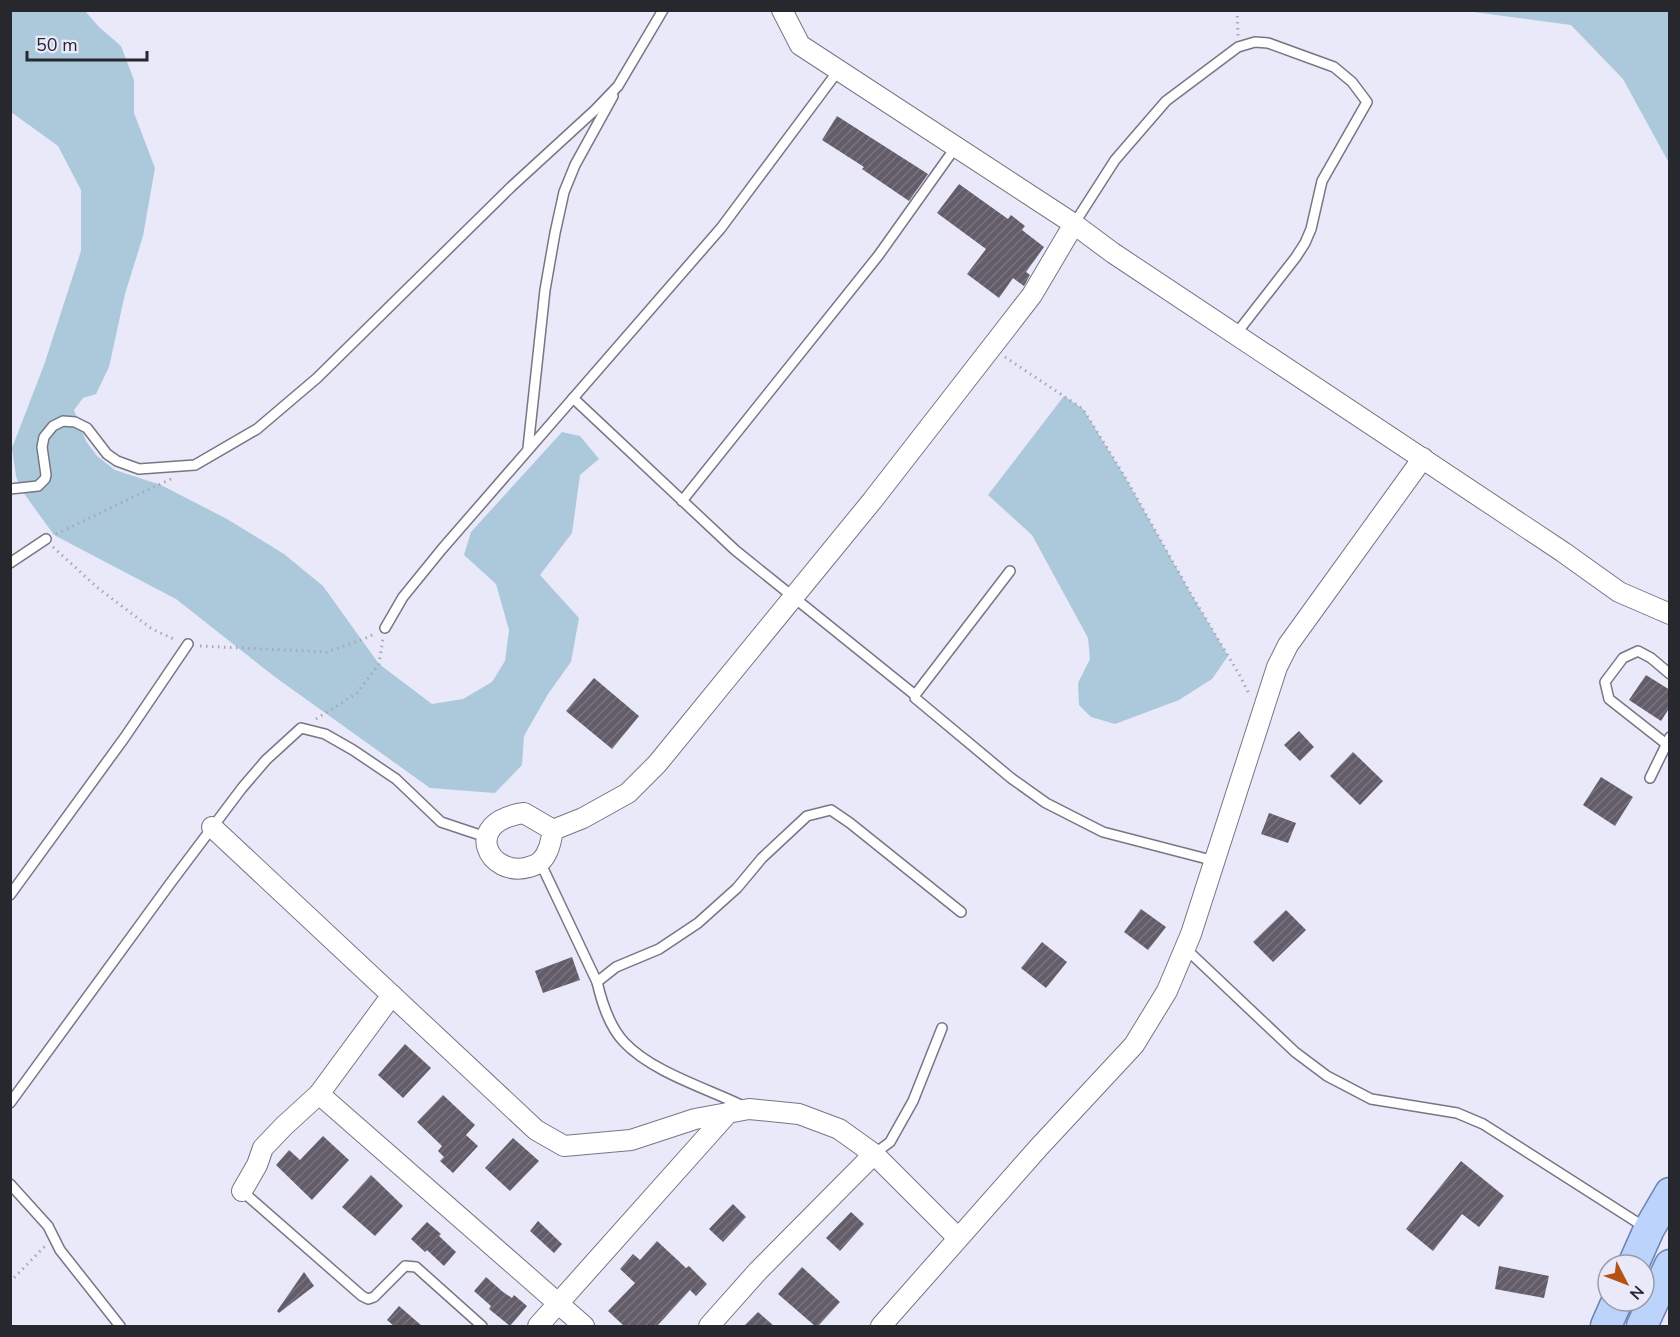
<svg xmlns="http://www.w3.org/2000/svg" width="1680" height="1337" font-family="'Nunito Sans',sans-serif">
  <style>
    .water { fill: #acc9dc }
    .building { fill: url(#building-hatch) }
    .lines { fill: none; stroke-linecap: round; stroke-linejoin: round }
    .lane-casing { stroke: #767685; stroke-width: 12 }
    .street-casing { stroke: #767685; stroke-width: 22 }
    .primary-casing { stroke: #6b84b1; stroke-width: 33 }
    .path { stroke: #a7a7b5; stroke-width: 3; stroke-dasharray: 1.5 4.5; stroke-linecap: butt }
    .lane { stroke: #fff; stroke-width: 9 }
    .street { stroke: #fff; stroke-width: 20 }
    .primary { stroke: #bcd3fb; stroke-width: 30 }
  </style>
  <defs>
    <pattern id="building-hatch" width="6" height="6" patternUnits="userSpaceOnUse" patternTransform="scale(1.5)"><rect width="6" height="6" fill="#635c69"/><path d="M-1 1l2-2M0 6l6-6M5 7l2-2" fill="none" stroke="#7a747f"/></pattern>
  </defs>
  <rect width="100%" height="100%" fill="#e9e9fa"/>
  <g class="water">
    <path d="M11,11H85L99,27L121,46L134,80V113L155,168L143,236L125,294L109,367L96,394L83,398L74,410L86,441L97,456L115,470L161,485L227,519L284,554L323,586L379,664L432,704L463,699L492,682L505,661L509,630L496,584L464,555L471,532L562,432L580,436L599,459L580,475L572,533L540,575L579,618L571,662L548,694L524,736L522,765L495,793L430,788L275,677L176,599L54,535L20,488L16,476L12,448L44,365L81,251V190L58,146L11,112Z"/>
    <path d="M1466,11H1669V163L1623,79L1571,25Z"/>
    <path d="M1064,396L1083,409L1125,477L1191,594L1228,656L1212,679L1179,700L1115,724L1091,717L1079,705L1078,683L1090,659L1088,638L1032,535L988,495Z"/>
  </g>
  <g class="building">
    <path d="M837,116L928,174L909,201L862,169L864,167L822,140Z"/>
    <path d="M959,184L1008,219L1011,215L1025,226L1022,230L1044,247L1026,272L1030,275L1024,286L1013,278L999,298L967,274L986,249L937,213Z"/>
    <path d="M1646,675L1670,690V707L1661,721L1629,700Z"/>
    <path d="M594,678L639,716L612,749L566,711Z"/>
    <path d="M1299,731L1314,747L1300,761L1284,745Z"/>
    <path d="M1353,752L1383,781L1360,805L1330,776Z"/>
    <path d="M1601,777L1633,797L1615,826L1583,805Z"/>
    <path d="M1269,813L1296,823L1288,843L1261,834Z"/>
    <path d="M1141,909L1166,927L1148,950L1124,932Z"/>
    <path d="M1286,910L1306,930L1273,962L1253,942Z"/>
    <path d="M1042,942L1067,962L1046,988L1021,968Z"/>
    <path d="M572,957L580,980L543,993L535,971Z"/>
    <path d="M405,1044L431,1068L403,1098L378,1075Z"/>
    <path d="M443,1095L475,1125L466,1135L478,1146L453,1173L440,1161L444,1157L438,1151L442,1146L417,1122Z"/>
    <path d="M323,1136L349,1160L312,1200L276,1165L289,1150L300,1160Z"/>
    <path d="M513,1138L539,1161L510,1191L485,1168Z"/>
    <path d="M1461,1161L1504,1196L1479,1227L1462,1214L1433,1251L1406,1229Z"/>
    <path d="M371,1175L403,1206L375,1236L342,1207Z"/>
    <path d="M733,1204L746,1217L723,1242L709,1229Z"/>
    <path d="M851,1212L864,1224L840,1251L826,1238Z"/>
    <path d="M538,1221L562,1244L554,1253L530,1231Z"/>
    <path d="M427,1222L441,1234L439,1236L456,1252L444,1266L427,1250L425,1252L411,1239Z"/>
    <path d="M657,1241L686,1268L689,1266L707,1284L696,1296L690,1290L657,1326H624L608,1311L635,1283L620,1269L633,1254L640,1260Z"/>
    <path d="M1499,1266L1549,1276L1544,1298L1495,1289Z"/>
    <path d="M802,1267L840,1302L818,1326H815L778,1294Z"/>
    <path d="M304,1272L314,1286L279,1313L277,1311Z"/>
    <path d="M486,1277L503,1292L512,1298L514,1295L527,1306L510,1326L489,1309L491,1306L474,1291Z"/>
    <path d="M399,1306L422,1326H394L387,1320Z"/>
    <path d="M758,1312L774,1326H744Z"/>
  </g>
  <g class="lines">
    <defs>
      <g id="lane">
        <path d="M1074,224L1115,160L1166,101L1238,47L1255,42L1268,43L1334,67L1352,82L1367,102L1322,181L1311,229L1305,243L1296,257L1236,334"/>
        <path d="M573,398L735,550L915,695V698L1011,778L1046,803L1103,832L1215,861"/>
        <path d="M528,448L545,290L555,233L564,192L575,165L613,96"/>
        <path d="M10,489L38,486L45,479L46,475L42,447L44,437L53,426L63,421L75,422L87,428L107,454L117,461L139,469L195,465L257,429L317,378L511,187L595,110L618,86L663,10"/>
        <path d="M682,501L878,256L955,148"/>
        <path d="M10,563L46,539"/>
        <path d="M385,628L403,597L442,549L721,228L838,71"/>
        <path d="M915,695L1010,571"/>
        <path d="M1665,743L1609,699L1605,682L1623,658L1638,651L1651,658L1670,674"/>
        <path d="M1650,778L1670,737"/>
        <path d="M540,862L597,982"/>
        <path d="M10,895L125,737L188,644"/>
        <path d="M1185,948L1295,1052L1327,1076L1371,1099L1457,1113L1483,1124L1646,1228"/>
        <path d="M10,1103L172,881L242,788L266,760L301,728L325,734L353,750L396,779L441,822L486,837"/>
        <path d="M743,1106C706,1088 652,1072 624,1042C609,1026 602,1003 597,982L616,967L659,949L698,923L737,888L762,858L807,816L831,810L850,823L961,912"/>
        <path d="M874,1154L890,1142L913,1101L942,1028"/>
        <path d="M10,1184L48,1226L60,1250L120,1326"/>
        <path d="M242,1191L362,1296L368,1299L374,1297L405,1266L416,1267L482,1326"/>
      </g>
      <g id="street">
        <path d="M782,10L800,45L1074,224L1113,253L1563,552L1619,592L1670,614"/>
        <path d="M212,827L536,1130L564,1146L631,1140L695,1119L749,1109L799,1114L839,1129L874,1154L958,1238"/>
        <path d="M553,830C551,841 549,853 541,861C538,864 533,866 529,867C489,879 460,822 524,813L553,830L583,818L628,793L657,764L872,501L1008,326L1032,295L1074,224"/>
        <path d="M319,1094L584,1326"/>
        <path d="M242,1191L257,1165L263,1148L284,1126L319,1094L392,995"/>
        <path d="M538,1326L728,1113"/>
        <path d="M709,1326L758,1271L874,1154"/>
        <path d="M881,1326L1040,1146L1134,1045L1167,991L1191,934L1277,667L1288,645L1423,458"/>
      </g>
      <g id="primary">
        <path d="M1633,1265L1649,1229L1670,1193"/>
        <path d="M1606,1326L1617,1301"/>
        <path d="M1642,1326L1670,1265"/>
      </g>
    </defs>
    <use href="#lane" class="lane-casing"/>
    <use href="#street" class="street-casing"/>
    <use href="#primary" class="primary-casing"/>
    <g class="path">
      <path d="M1237,10L1238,36"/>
      <path d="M1005,357L1083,409L1125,477L1191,594L1239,674L1250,696"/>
      <path d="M56,534L171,479"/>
      <path d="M53,547L98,588L152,629L176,640"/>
      <path d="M200,646L327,652L364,639L376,633"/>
      <path d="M316,719L357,693L379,664L383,638"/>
      <path d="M10,1282L45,1246"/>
    </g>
    <use href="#lane" class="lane"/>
    <use href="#street" class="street"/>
    <use href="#primary" class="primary"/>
  </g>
  <rect width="1680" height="1337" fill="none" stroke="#27272e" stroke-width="24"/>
  <g transform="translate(1626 1283) rotate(132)"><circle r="28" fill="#e9e9fa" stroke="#9b9ba8" stroke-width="1.5"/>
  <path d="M0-4.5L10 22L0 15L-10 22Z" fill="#b45214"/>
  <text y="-9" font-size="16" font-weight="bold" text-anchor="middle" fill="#27272e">N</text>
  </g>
  <path d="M27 51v9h120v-9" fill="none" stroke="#27272e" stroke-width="3"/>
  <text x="36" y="51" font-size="18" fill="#27272e" stroke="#e9e9fa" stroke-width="4.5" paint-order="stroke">50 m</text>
</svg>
